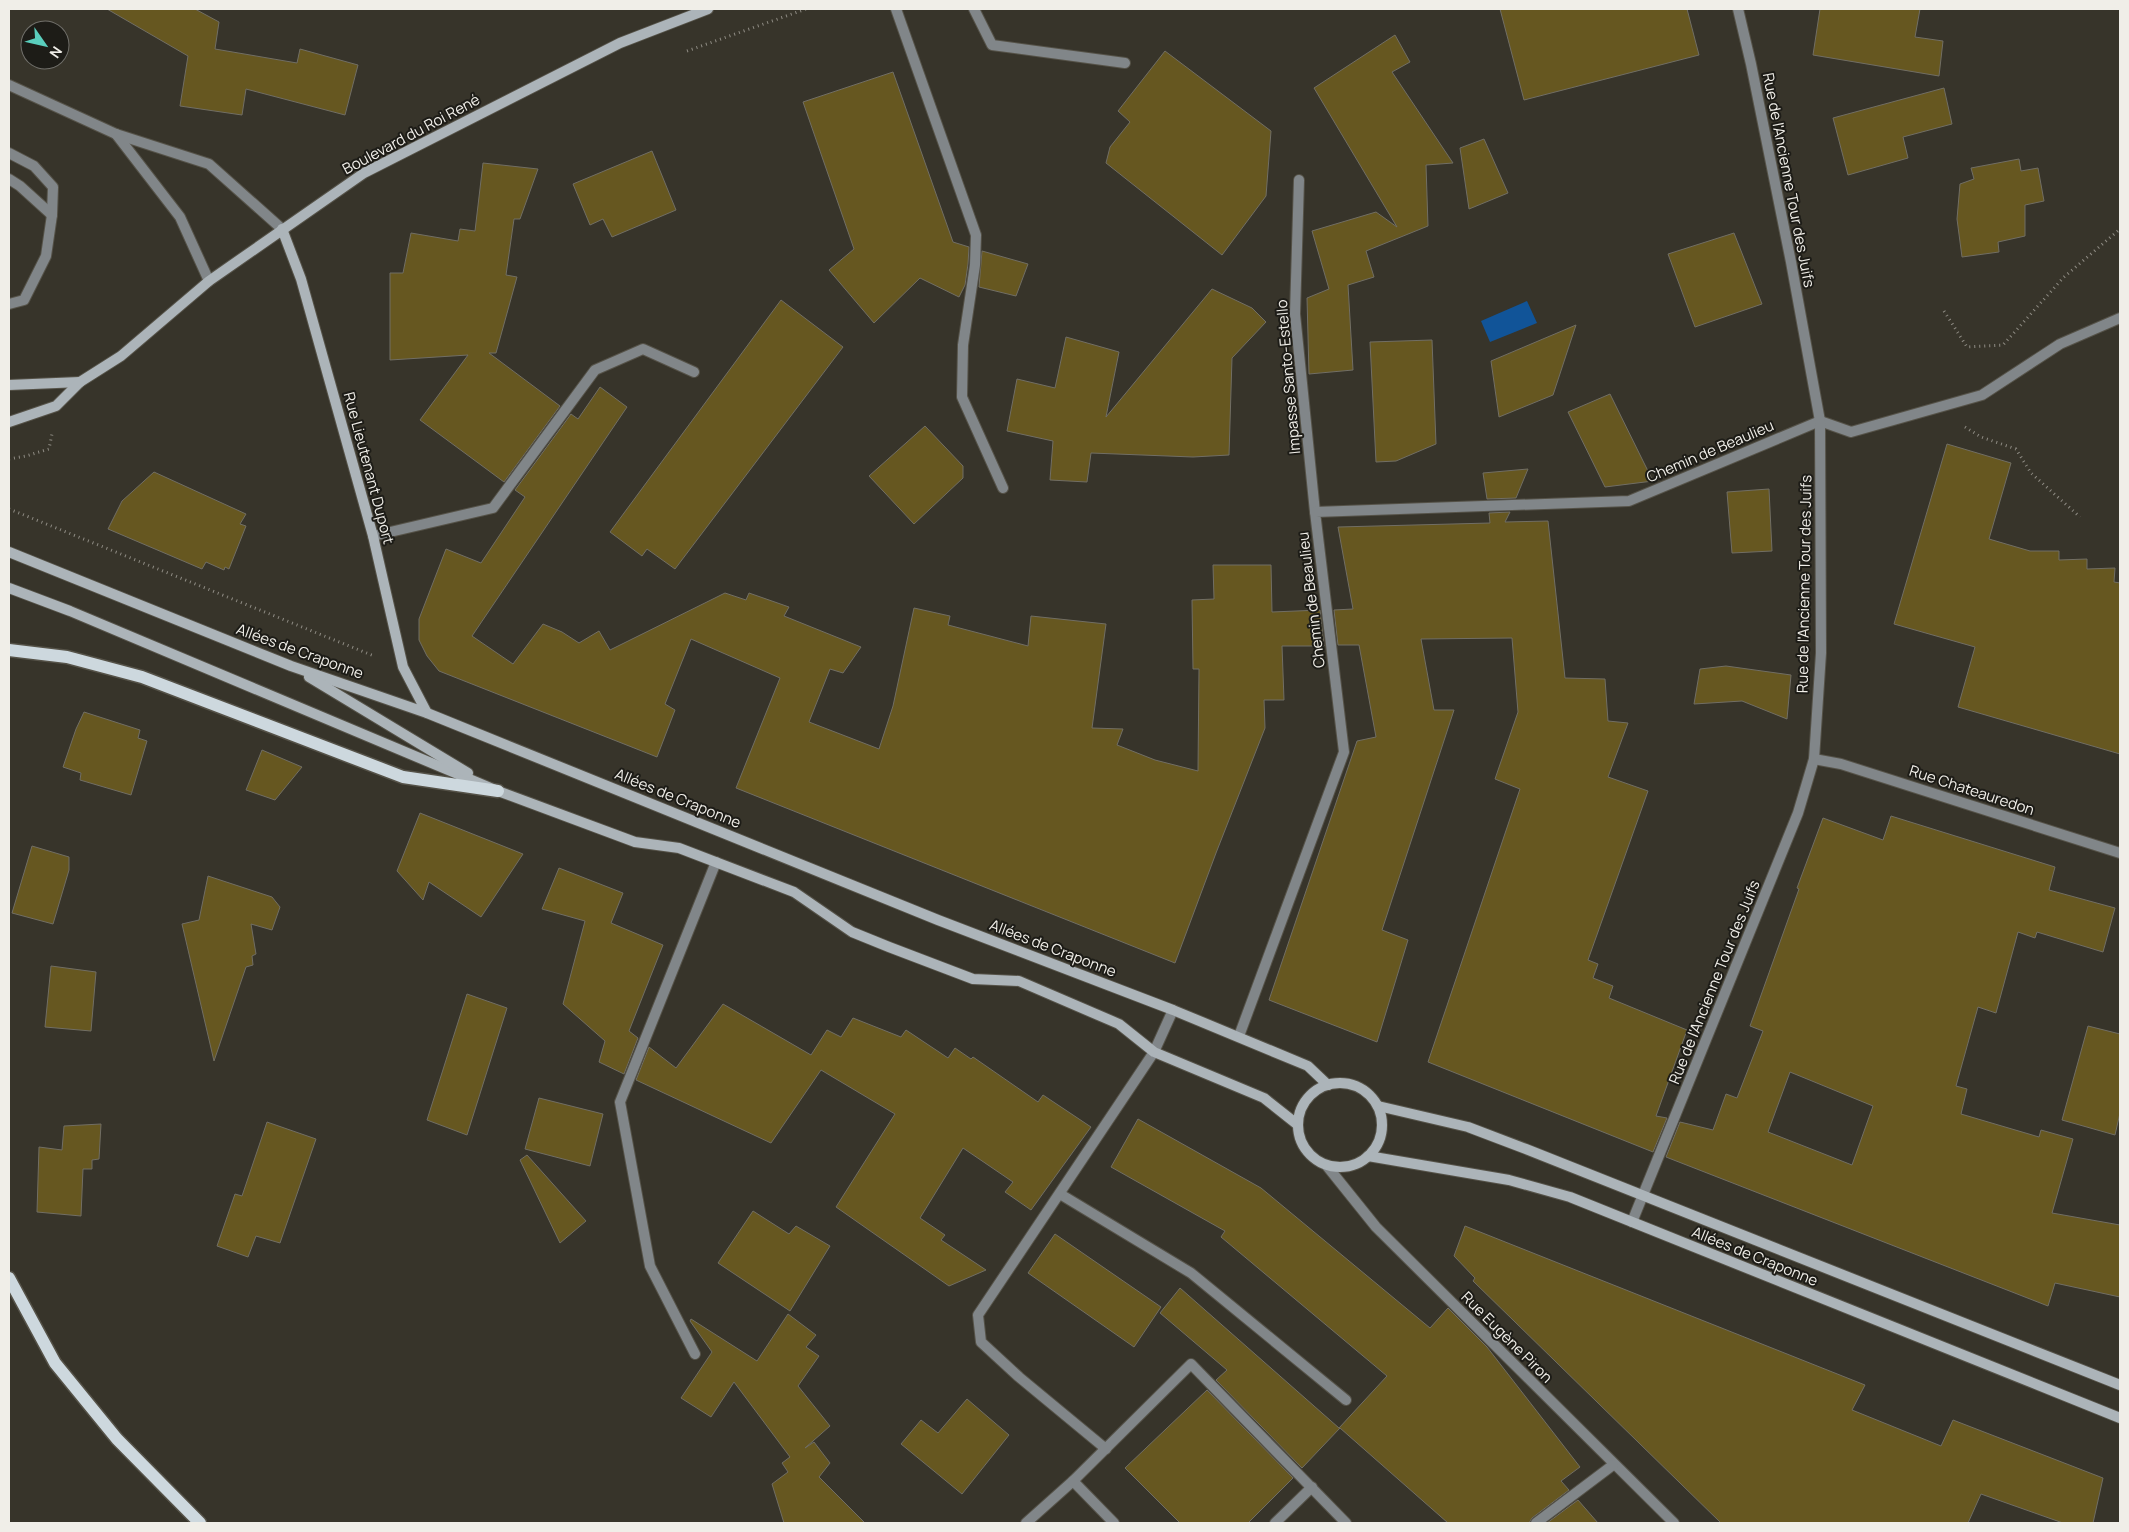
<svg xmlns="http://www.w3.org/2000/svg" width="2129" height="1532" font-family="Manrope,sans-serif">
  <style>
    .water { fill: #115498 }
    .building { fill: #665720; stroke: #716e64; fill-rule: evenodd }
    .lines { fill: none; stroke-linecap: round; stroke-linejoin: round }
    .service-casing { stroke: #555248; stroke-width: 12 }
    .minor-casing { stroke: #555248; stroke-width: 12 }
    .secondary-casing { stroke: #555248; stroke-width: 12 }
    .primary-casing { stroke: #555248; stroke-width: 15 }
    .path { stroke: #8f8c84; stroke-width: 3; stroke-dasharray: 1 4; stroke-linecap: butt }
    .service { stroke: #818689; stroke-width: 10 }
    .minor { stroke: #818689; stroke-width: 10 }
    .secondary { stroke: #acb4b9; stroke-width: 10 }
    .primary { stroke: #cdd8de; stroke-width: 12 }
    .labels { text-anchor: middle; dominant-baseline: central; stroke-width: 4; stroke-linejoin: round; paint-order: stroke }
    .street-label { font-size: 15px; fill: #f0eee8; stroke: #1d1c17 }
  </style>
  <rect width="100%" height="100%" fill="#37342a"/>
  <path class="water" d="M1527,301L1537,323L1490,342L1481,321Z"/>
  <g class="building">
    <path d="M107,9H195L219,22L215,49L297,63L300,49L358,65L345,115L246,89L242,115L180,106L188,56Z"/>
    <path d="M1500,9H1687L1699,55L1524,100Z"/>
    <path d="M1820,9H1920L1915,37L1943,41L1939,76L1813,55Z"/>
    <path d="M1395,35L1410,62L1392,72L1453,163L1426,165L1428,226L1366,251L1374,277L1348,285L1353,370L1309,374L1307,298L1329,289L1312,231L1376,212L1397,227L1314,88Z"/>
    <path d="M1165,51L1271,131L1266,196L1222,255L1106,163L1110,147L1130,122L1118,111Z"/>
    <path d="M893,72L953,242L969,247L968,264L965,285L959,297L920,278L874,323L829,270L854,249L803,102Z"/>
    <path d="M1944,88L1952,124L1903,137L1908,158L1848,175L1833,118Z"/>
    <path d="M1484,139L1508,193L1469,209L1460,148Z"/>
    <path d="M652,151L676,210L612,237L603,219L590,225L573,184Z"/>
    <path d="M2019,159L2021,171L2038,168L2044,201L2025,205V236L1998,242L1999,252L1962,257L1957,219L1960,184L1974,179L1971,168Z"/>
    <path d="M483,163L538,169L520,219H514L506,275L517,277L496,353H489L560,406L504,482L420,420L468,355L390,360V273H403L411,233L458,241L460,229L475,231Z"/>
    <path d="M1734,233L1762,304L1695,327L1668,254Z"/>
    <path d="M982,251L1028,264L1016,296L979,287Z"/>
    <path d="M1212,289L1252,308L1266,322L1232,358L1229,455L1193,457L1091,453L1087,482L1050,480L1053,441L1007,431L1017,379L1055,388L1066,337L1119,352L1106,417Z"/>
    <path d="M781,300L843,347L675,569L647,549L642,556L610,532Z"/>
    <path d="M1576,325L1553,395L1499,417L1491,361Z"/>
    <path d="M1432,340L1436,444L1396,461L1376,462L1370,342Z"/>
    <path d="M600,387L627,407L472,636L513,664L543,624L562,632L579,643L599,631L610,650L725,593L746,600L749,593L789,607L784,616L861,647L843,673L830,669L809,722L879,749L893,706L914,608L950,616L948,625L1028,646L1031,616L1106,624L1092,728L1123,729L1117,745L1155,760L1198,771L1199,669H1193L1192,600L1214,599L1213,565H1271L1272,612L1320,610L1324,646H1282L1284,700H1264L1265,728L1216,853L1175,963L736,788L780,678L691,639L665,704L675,710L657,757L439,671L427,656L419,640V619L446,549L481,563L525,497L515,490L571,414L578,419Z"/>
    <path d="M1610,394L1644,463L1653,481L1605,487L1568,412Z"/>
    <path d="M925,426L963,466V478L914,524L869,476Z"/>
    <path d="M1947,444L2011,463L1989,539L2030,551H2059V560L2087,559V569L2115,568L2114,582L2120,583V754L1958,707L1975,647L1894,624Z"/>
    <path d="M1528,469L1516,498L1487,499L1483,473Z"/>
    <path d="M154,472L246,514L240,524L246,526L229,569L225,567L224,570L206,562L202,569L108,529L122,501Z"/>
    <path d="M1769,489L1772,551L1732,553L1727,492Z"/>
    <path d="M1510,512L1505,522L1548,521L1565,678L1605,679L1608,721L1628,723L1608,777L1648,791L1588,960L1598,964L1593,978L1613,986L1609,998L1687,1030L1656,1116L1667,1118L1653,1152L1428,1062L1520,789L1495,779L1518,712L1512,638L1421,639L1434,710H1454L1382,930L1408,940L1377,1042L1269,1000L1357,741L1376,737L1359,645H1338L1334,610L1353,609L1338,527L1490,523L1489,513Z"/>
    <path d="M1726,666L1791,675L1787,719L1742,701L1694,704L1700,669Z"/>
    <path d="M84,712L140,730L138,738L147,741L131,795L80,780L81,773L63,767L76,729Z"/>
    <path d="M262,750L302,767L275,800L246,790Z"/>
    <path d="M420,813L523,854L481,917L429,882L423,900L397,871Z"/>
    <path d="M1891,816L2055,867L2049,890L2115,908L2103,952L2037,932L2035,938L2018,932L1996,1013L1978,1007L1956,1086L1967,1089L1961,1114L2039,1137L2041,1130L2073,1139L2052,1213L2120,1225V1297L2055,1283L2048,1306L1666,1157L1680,1122L1713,1130L1726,1094L1737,1098L1763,1031L1750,1026L1799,889L1797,888L1823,818L1883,840ZM1790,1072L1873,1106L1852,1165L1768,1132Z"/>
    <path d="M32,846L69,857V870L53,924L12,913Z"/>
    <path d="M559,868L623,893L611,923L663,945L629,1031L638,1038L624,1074L599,1062L605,1041L563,1004L585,921L542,909Z"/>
    <path d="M208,876L272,897L280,907L272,930L251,924L256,954L252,956L253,965L246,967L214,1061L182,924L199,920Z"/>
    <path d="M51,966L96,972L91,1031L45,1027Z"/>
    <path d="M467,994L507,1008L467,1135L427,1120Z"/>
    <path d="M723,1004L811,1055L827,1030L841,1037L853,1018L901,1037L906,1030L948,1058L955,1048L971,1059L973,1057L1038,1102L1043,1095L1091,1127L1031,1210L1005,1192L1013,1182L963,1148L920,1218L945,1235L941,1240L986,1270L949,1286L836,1207L895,1114L821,1070L771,1143L636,1080L649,1047L676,1068Z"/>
    <path d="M2088,1026L2120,1034V1113L2115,1135L2062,1120Z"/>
    <path d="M539,1098L603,1114L590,1166L525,1149Z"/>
    <path d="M1138,1119L1261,1188L1430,1328L1448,1308L1487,1347L1580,1467L1561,1481L1569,1490L1532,1518L1529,1523H1448L1340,1428L1302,1468L1216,1380L1227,1370L1160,1313L1180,1288L1339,1428L1387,1376L1221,1237L1225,1231L1111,1167Z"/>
    <path d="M267,1122L316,1139L280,1243L256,1236L248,1257L217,1246L235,1194L242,1196Z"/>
    <path d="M101,1124L99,1159L92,1160V1169H83L81,1216L37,1212L39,1147L62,1150L64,1126Z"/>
    <path d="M527,1155L586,1221L560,1243L520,1160Z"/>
    <path d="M753,1211L789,1234L796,1226L830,1246L790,1311L718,1263Z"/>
    <path d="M1465,1226L1865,1385L1852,1410L1941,1446L1953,1420L2103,1478L2093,1523H2063L1981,1494L1968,1523H1721L1473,1281L1475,1278L1454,1256Z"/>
    <path d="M1055,1234L1161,1307L1134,1347L1028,1273Z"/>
    <path d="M788,1314L816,1335L806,1347L819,1356L798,1386L830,1426L805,1448L814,1442L830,1463L819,1477L865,1523H784L772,1484L788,1472L782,1463L790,1457L734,1382L711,1417L681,1398L712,1352L690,1321L691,1319L757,1361Z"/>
    <path d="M1207,1390L1293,1478L1248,1523H1180L1125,1468Z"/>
    <path d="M967,1399L1009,1435L962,1494L901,1444L921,1420L938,1433Z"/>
    <path d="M1578,1500L1598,1523H1547Z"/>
  </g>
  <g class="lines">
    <defs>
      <g id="service">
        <path d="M974,9L992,45L1125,63"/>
        <path d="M9,153L34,166L53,187L52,215L46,256L24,300L9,304"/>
        <path d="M9,179L20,186L52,215"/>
        <path d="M1820,421L1851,432L1982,395L2060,344L2120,318"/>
        <path d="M1060,1194L1191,1273L1346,1400"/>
        <path d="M1026,1523L1073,1481"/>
      </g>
      <g id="minor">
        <path d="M896,9L976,235L975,265L963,345L962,397L1003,488"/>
        <path d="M9,85L116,134L209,164L282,229"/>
        <path d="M116,134L180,217L209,281"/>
        <path d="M1299,180L1295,314L1315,512"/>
        <path d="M373,536L493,508L595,370L643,349L694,372"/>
        <path d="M1814,759L1841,764L2120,853"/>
        <path d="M1239,1036L1344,752L1315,512L1629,501L1820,421"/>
        <path d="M1327,1166L1376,1227L1674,1523"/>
        <path d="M1632,1222L1798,813L1814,759L1821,653L1820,421L1791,262L1751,64L1738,9"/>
        <path d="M695,1354L650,1266L620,1102L716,862"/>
        <path d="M1106,1449L1019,1377L981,1342L978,1315L1154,1052L1173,1010"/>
        <path d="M1114,1523L1073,1481L1191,1364L1346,1523"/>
        <path d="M1275,1523L1312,1487"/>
        <path d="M1536,1523L1613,1465"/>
      </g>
      <g id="secondary">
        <path d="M282,229L301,279L373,536L403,667L427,713"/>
        <path d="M9,385L80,382"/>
        <path d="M9,422L56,406L80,382L121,356L209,281L364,173L620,43L708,9"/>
        <path d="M9,552L291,666L427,713L938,920L1173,1010L1308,1066L1328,1085"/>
        <path d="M9,588L70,611L498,791L635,842L679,848L794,892L852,932L889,947L973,979L1019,981L1119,1024L1154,1052L1264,1098L1298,1125"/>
        <path d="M309,677L468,773"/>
        <circle cx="1340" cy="1125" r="42"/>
        <path d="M1378,1106L1468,1127L1526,1149L2120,1385"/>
        <path d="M1368,1156L1509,1180L1570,1197L2120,1418"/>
      </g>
      <g id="primary">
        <path d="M9,650L67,657L142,677L403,777L498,791"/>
        <path d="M9,1278L55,1363L117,1439L200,1523"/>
      </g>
    </defs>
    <use href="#service" class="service-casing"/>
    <use href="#minor" class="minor-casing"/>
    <use href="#secondary" class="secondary-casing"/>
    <use href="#primary" class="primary-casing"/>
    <g class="path">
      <path d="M687,51L806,9"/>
      <path d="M1944,311L1967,347L2003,345L2063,278L2120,229"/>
      <path d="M1965,427L1981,437L2016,449L2031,473L2080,517"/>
      <path d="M9,459L26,456L49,449L52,434"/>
      <path d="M9,509L374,656"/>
    </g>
    <use href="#service" class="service"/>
    <use href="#minor" class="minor"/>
    <use href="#secondary" class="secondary"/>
    <use href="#primary" class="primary"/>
  </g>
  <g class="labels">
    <g class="street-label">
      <text transform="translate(411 134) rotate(-28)">Boulevard du Roi René</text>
      <text transform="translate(1789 180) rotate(79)">Rue de l'Ancienne Tour des Juifs</text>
      <text transform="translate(1288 377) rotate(-95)">Impasse Santo-Estello</text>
      <text transform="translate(1710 451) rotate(-23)">Chemin de Beaulieu</text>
      <text transform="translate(369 468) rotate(75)">Rue Lieutenant Duport</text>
      <text transform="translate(1804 584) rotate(-89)">Rue de l'Ancienne Tour des Juifs</text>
      <text transform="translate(1311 600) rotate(-97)">Chemin de Beaulieu</text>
      <text transform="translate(300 651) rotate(20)">Allées de Craponne</text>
      <text transform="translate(1972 790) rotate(18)">Rue Chateauredon</text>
      <text transform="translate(678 798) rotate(22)">Allées de Craponne</text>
      <text transform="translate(1053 948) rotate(21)">Allées de Craponne</text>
      <text transform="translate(1714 982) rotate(-68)">Rue de l'Ancienne Tour des Juifs</text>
      <text transform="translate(1755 1256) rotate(22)">Allées de Craponne</text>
      <text transform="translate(1507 1337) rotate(45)">Rue Eugène Piron</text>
    </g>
  </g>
  <rect width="2129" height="1532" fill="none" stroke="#f0eee8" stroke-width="20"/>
  <g transform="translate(45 45) rotate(124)"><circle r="24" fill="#1d1c17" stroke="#71706b"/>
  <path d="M0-4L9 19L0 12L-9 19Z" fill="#5acebd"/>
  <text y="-8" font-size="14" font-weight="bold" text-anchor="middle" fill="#f0eee8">N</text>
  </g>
</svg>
